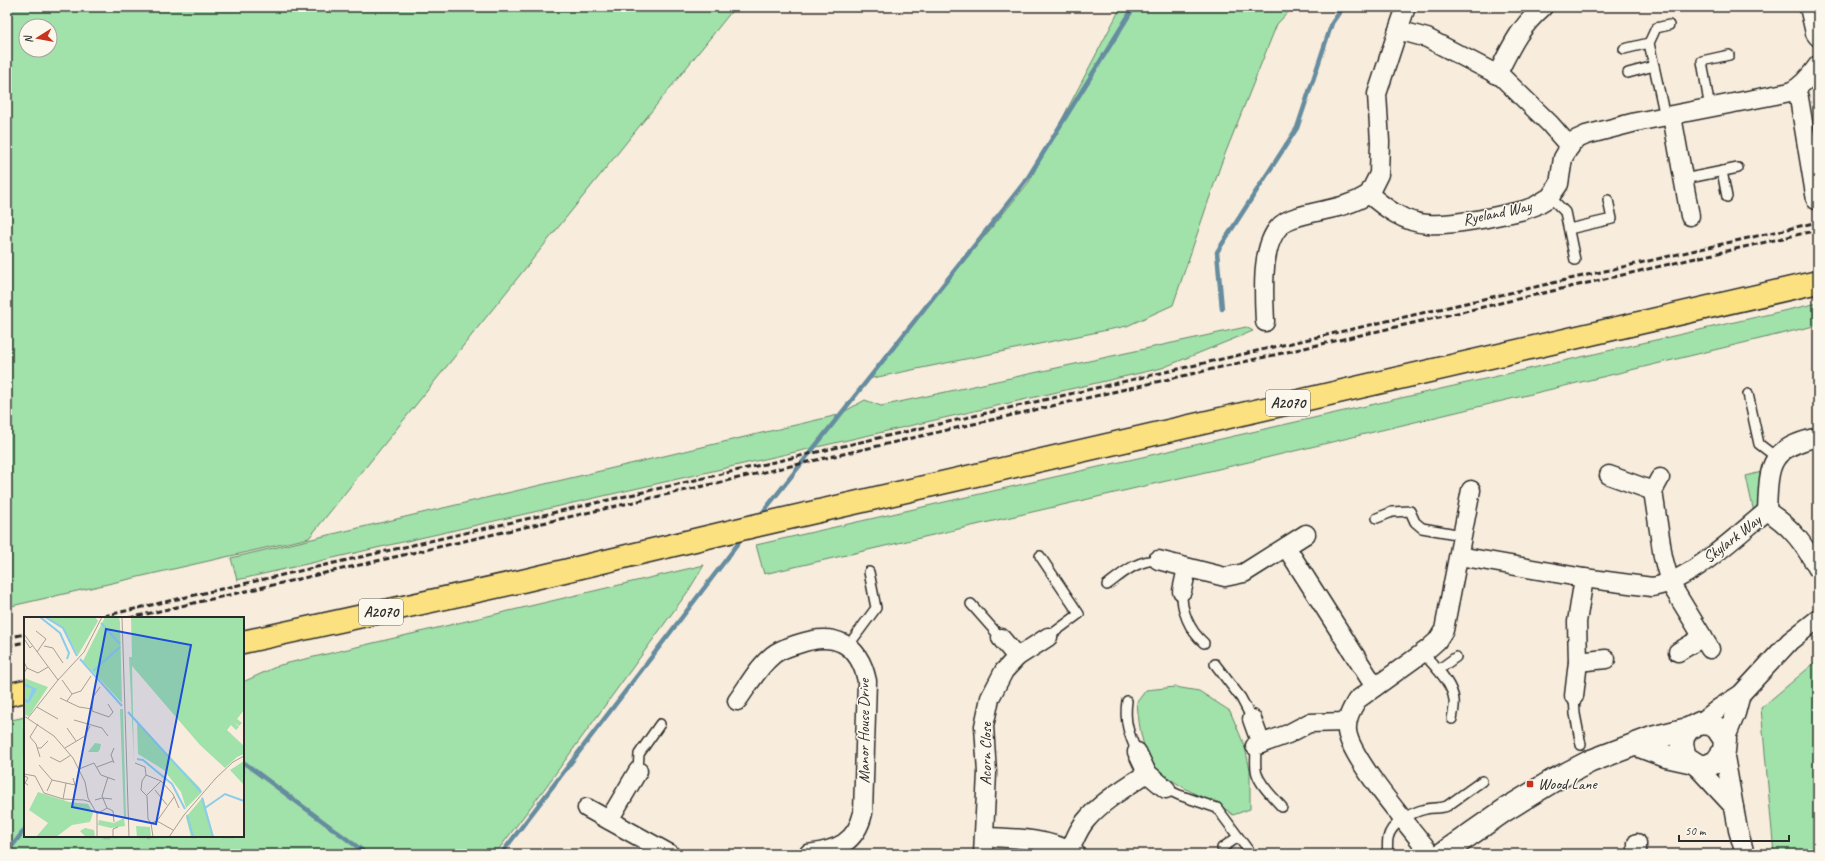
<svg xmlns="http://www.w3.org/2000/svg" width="1825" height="861" font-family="Caveat,sans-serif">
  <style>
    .green { fill: #a1e1aa; stroke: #66866a; fill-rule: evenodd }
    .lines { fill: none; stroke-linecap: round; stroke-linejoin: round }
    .stream { stroke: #658c9f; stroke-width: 4.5 }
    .lane-casing { stroke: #2b2b2b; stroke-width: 12 }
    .street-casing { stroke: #2b2b2b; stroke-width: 21 }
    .secondary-casing { stroke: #2b2b2b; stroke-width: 25 }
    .highway-casing { stroke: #2b2b2b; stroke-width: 25 }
    .lane { stroke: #fbf7ec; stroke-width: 9 }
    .street { stroke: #fbf7ec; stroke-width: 18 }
    .secondary { stroke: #fbf7ec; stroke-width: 22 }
    .highway { stroke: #fbe180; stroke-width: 22 }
    .rail { stroke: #2b2b2b; stroke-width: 3; stroke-dasharray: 6 3; stroke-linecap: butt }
    .poi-dot { fill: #c8321e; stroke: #fbf7ec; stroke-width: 1.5 }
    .labels { text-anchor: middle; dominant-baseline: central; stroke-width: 3; stroke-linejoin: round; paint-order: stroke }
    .shield { fill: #fbf7ec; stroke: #696865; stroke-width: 1 }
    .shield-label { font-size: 15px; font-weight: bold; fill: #2b2b2b }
    .street-label { font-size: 16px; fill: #2b2b2b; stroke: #fbf7ec }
    .poi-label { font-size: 16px; fill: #2b2b2b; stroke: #fbf7ec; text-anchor: start }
    .inset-river { fill: none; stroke: #8bccec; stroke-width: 2 }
    .inset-road { fill: none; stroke: #a69f95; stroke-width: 1 }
    .view { fill: #1d4ed8; fill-opacity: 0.15; stroke: #1d4ed8; stroke-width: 2 }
    .inset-edge { fill: none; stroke: #2b2b2b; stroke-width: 2 }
  </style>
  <rect width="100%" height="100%" fill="#f8ecdc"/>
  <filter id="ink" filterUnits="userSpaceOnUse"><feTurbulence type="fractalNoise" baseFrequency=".025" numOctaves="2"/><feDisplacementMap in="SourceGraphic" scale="8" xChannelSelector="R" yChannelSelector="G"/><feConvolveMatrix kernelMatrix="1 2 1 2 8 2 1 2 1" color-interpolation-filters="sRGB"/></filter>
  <g filter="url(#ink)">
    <g class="green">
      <path d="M7,7H735L309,538L7,607ZM26,26H50V50H26Z"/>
      <path d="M1121,7H1293L1277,24L1221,164L1173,305L1127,326L868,379L1029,182Z"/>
      <path d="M1818,303V325L1253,461L764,574L756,545Z"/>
      <path d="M1246,327L1253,331L1162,368L237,580L231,558L838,415L865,400L881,406Z"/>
      <path d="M1765,471L1759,507L1754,513L1746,476Z"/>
      <path d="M704,565L689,590L545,788L495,854H7V721L25,717V836H243V682L280,665Z"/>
      <path d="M1818,660V854H1774L1761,708Z"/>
      <path d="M1175,687L1199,691L1230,711L1245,747L1250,770V809L1233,815C1223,806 1213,803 1201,797C1150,770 1142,761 1137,702L1146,690Z"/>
    </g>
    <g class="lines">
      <g class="stream">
        <path d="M1222,309L1217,252L1297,128L1332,23L1343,7"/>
        <path d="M759,517L1027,179L1134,7"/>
        <path d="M243,762L367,854"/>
        <path d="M7,853L25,829"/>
        <path d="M501,854L744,536"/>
      </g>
      <defs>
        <g id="lane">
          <path d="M1624,49L1649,43"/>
          <path d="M1628,73L1654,66"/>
          <path d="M1710,109L1702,61L1729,55"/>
          <path d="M1665,117L1649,43L1656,28L1669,25"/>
          <path d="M1722,171L1727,197"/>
          <path d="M1684,179L1738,168"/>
          <path d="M1550,197L1565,212L1575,260"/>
          <path d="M1569,229L1612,219L1608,200"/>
          <path d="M1748,394L1759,444L1776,457"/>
          <path d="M1377,518L1392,512L1410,511L1415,522L1422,528L1462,535"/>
          <path d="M1040,556L1079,614L1048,637"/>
          <path d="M1107,585C1123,573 1137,560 1158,560"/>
          <path d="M1182,591C1181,610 1189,630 1204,643"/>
          <path d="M971,604L1001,638"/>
          <path d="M848,646L876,608L869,572"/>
          <path d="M1423,653C1434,666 1452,682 1454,700C1455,706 1453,713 1452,719"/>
          <path d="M1215,664L1241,698L1252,719"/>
          <path d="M1438,670L1456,657"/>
          <path d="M1574,696L1575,714L1581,745"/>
          <path d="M1127,701C1124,721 1129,735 1137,752"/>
          <path d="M1255,746C1257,755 1254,766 1257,774C1261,786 1274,798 1282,807"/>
          <path d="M638,771L639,754L660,724"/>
          <path d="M1166,789L1179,795L1217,808L1251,854"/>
          <path d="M1222,848L1238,837"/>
          <path d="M1387,854C1388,849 1387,843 1388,838C1391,823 1412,812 1426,809C1433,807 1440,809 1447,806L1482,781"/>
        </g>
        <g id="street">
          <path d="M1809,7L1815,33L1818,37"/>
          <path d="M1398,30L1406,7"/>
          <path d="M1497,75C1511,47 1519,28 1543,7"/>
          <path d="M1795,90L1799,98L1816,200"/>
          <path d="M1672,116L1690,216"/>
          <path d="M1369,194L1379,174L1380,142L1377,94L1398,30L1427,38L1502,77L1550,124L1570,147"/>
          <path d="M1265,322C1264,294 1258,231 1291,219C1318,209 1344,210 1369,194C1385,208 1405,223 1428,224C1454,226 1497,216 1524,210L1535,206L1550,197L1559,184L1563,158L1573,141L1586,135L1636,122L1790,92C1801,87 1811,75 1818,65"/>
          <path d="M1609,475L1653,491"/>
          <path d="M1660,478L1653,491L1663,557L1670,583L1710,649"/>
          <path d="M1767,511C1769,464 1768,449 1818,437"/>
          <path d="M1286,547L1375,687"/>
          <path d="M1459,556L1584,578L1652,587C1689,582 1737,535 1767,511C1793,528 1803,543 1818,569"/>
          <path d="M1158,560L1225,577L1244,573L1306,534"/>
          <path d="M1182,591L1187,568"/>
          <path d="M1001,638L1017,657"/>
          <path d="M1678,652L1703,637"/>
          <path d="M1578,662L1606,659"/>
          <path d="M1574,696L1578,662L1577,622L1584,578"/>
          <path d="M737,701C748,686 758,667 773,655C780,649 789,647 798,644C834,631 859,643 867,681L863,813C856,843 837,850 808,854"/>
          <path d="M1252,719L1261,744"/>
          <path d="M1700,723L1719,708L1741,694L1790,641L1818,619"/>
          <path d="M1725,740L1736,713L1741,694"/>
          <path d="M1255,746L1288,734L1309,723L1347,722"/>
          <path d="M1724,751L1738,830L1745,854"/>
          <path d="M1137,752L1147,773L1166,789"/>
          <path d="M1695,765L1734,807"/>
          <path d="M587,808L670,854"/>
          <path d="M609,820L638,771"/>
          <path d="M984,837C1014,838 1049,838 1076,854"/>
          <path d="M1637,843V854"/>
          <path d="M1070,850C1075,839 1079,827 1088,818C1104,800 1127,787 1147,773"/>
          <path d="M983,854L987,773L984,726L990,698L1004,671L1017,657L1048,637"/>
          <path d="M1431,854C1412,830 1350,758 1347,731C1346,719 1351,710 1357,700L1428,649L1437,641L1444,630L1471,490"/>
        </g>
        <g id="secondary">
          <path d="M1637,745L1666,756L1689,761"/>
          <path d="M1442,854L1505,810L1554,780L1591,761L1652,738L1688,729L1700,723L1710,724L1717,728L1725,740L1724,751L1716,762L1707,766H1699L1685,757L1682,745L1683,737L1688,729"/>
        </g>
        <g id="highway">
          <path d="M243,642L518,582L758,525L1818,282"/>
          <path d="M7,695L25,691"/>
        </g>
      </defs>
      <use href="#lane" class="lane-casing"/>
      <use href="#street" class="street-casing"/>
      <use href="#secondary" class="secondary-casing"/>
      <use href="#highway" class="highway-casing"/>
      <use href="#lane" class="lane"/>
      <use href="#street" class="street"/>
      <use href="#secondary" class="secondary"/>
      <use href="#highway" class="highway"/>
      <g class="rail">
        <path d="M95,618L1818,222"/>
        <path d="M129,618L1818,230"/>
        <path d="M7,638L25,634"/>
        <path d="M7,646L25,642"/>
      </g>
    </g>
  </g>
  <rect class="poi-dot" x="1526" y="780" width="8" height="8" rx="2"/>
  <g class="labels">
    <g class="shield">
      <rect x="1266" y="390" width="44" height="26" rx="3"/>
      <rect x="359" y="599" width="44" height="26" rx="3"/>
    </g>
    <g class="shield-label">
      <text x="1288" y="403">A2070</text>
      <text x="381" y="612">A2070</text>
    </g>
    <g class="street-label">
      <text transform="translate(1497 213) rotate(-12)">Ryeland Way</text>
      <text transform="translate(1732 539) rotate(-38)">Skylark Way</text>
      <text transform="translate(864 731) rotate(-90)">Manor House Drive</text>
      <text transform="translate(986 754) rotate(-90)">Acorn Close</text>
    </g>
    <g class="poi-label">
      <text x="1538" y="784">Wood Lane</text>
    </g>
  </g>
  <g transform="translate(24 617)">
    <rect width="220" height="220" fill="#f8ecdc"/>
    <path d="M22,0H71L74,4L54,38L39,11ZM81,0H95L96,6L98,86L59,44ZM107,0H220V93L213,102L218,106L215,109L210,105L215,110L212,113L207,108L203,113L220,129V137L213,140L201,151L176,128L108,49L110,145L105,40H108ZM0,61L24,70L5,99L0,98ZM96,92H99L102,201H100L101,209L87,211L74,208L75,203L90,206L100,201ZM113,106L176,171L178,175L162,191L157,175L140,153L114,137ZM71,126L77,127L76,132L74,135H64ZM220,144V168L206,153ZM14,175L45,185L64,187L69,196L66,205L48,208L32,220H12L24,206L5,193ZM179,180L190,220H167L162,200ZM112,209L126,210L127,220H113ZM61,211L70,213L71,220L61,219L56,214Z" fill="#a1e1aa"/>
    <path d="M0,66L13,72L5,86L0,85V81L4,83L8,72L0,69Z" fill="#8bccec"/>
    <path class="inset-river" d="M16,0L36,16L45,36L43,42M21,0L39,11L53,39M77,6L96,27M56,42L98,89M69,54L96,30M104,95L177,175M113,142L119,143L148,167L161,192M178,181L189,220M181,191L201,177L220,184M163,198L169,220"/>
    <path class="inset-road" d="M98,0L105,220M12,14L22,22L13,35M0,17L34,63M1,23L6,31L8,29M20,29L29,31L39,46M0,45L3,51L0,56M3,51L14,56L24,50M38,63L48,77M76,70L69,80L68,94L85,100L89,95L84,87M36,81L55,90L68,92M43,84L48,77L57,74L67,59M13,90L34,102M0,99L30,119L49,141L61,165L64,181L73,197V220M4,101L34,63L60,35L78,0M50,103L78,111L84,119M14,107L6,120L12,127L16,140M43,111L52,124M13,131H17L24,124M41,131L61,119L66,109M26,140L36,145L47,138M90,146L87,138L90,131M111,146L121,150L122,158L118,164L117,173L123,179L124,202L127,206M15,148L28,163L51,168L49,161M73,150L89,144M55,152L70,146L77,158L91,163M0,157L11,159L20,176L39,182L60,183L66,185M122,158L137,164L122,179M1,159L4,161L1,166L4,168M137,164L149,177L155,191M131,173L143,188M23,174L28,163M39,182L42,166M71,183L78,181L88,182M83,191L89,194L90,205M73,197L83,191L78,179L84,160M133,204L149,213M89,220V212L94,210M129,220L127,206L133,204L150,180M145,220L160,198L192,161L209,145L220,139"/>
    <path class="view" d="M82,12L167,28L132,207L48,190Z"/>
    <rect width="220" height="220" class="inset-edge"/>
  </g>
  <rect width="1825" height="861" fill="none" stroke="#fbf7ec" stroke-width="24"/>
  <rect x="12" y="12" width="1801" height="837" fill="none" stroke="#2b2b2b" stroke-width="1.5" filter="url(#ink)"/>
  <g transform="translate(38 38) rotate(259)"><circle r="19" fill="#fbf7ec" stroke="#a8a59f"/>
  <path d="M0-3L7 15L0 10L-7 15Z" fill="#c8321e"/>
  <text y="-6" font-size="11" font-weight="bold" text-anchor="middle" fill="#2b2b2b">N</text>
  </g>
  <path d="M1679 835v6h110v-6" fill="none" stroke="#2b2b2b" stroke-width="2"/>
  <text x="1685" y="835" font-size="12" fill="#2b2b2b" stroke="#fbf7ec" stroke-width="3" paint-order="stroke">50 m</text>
</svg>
